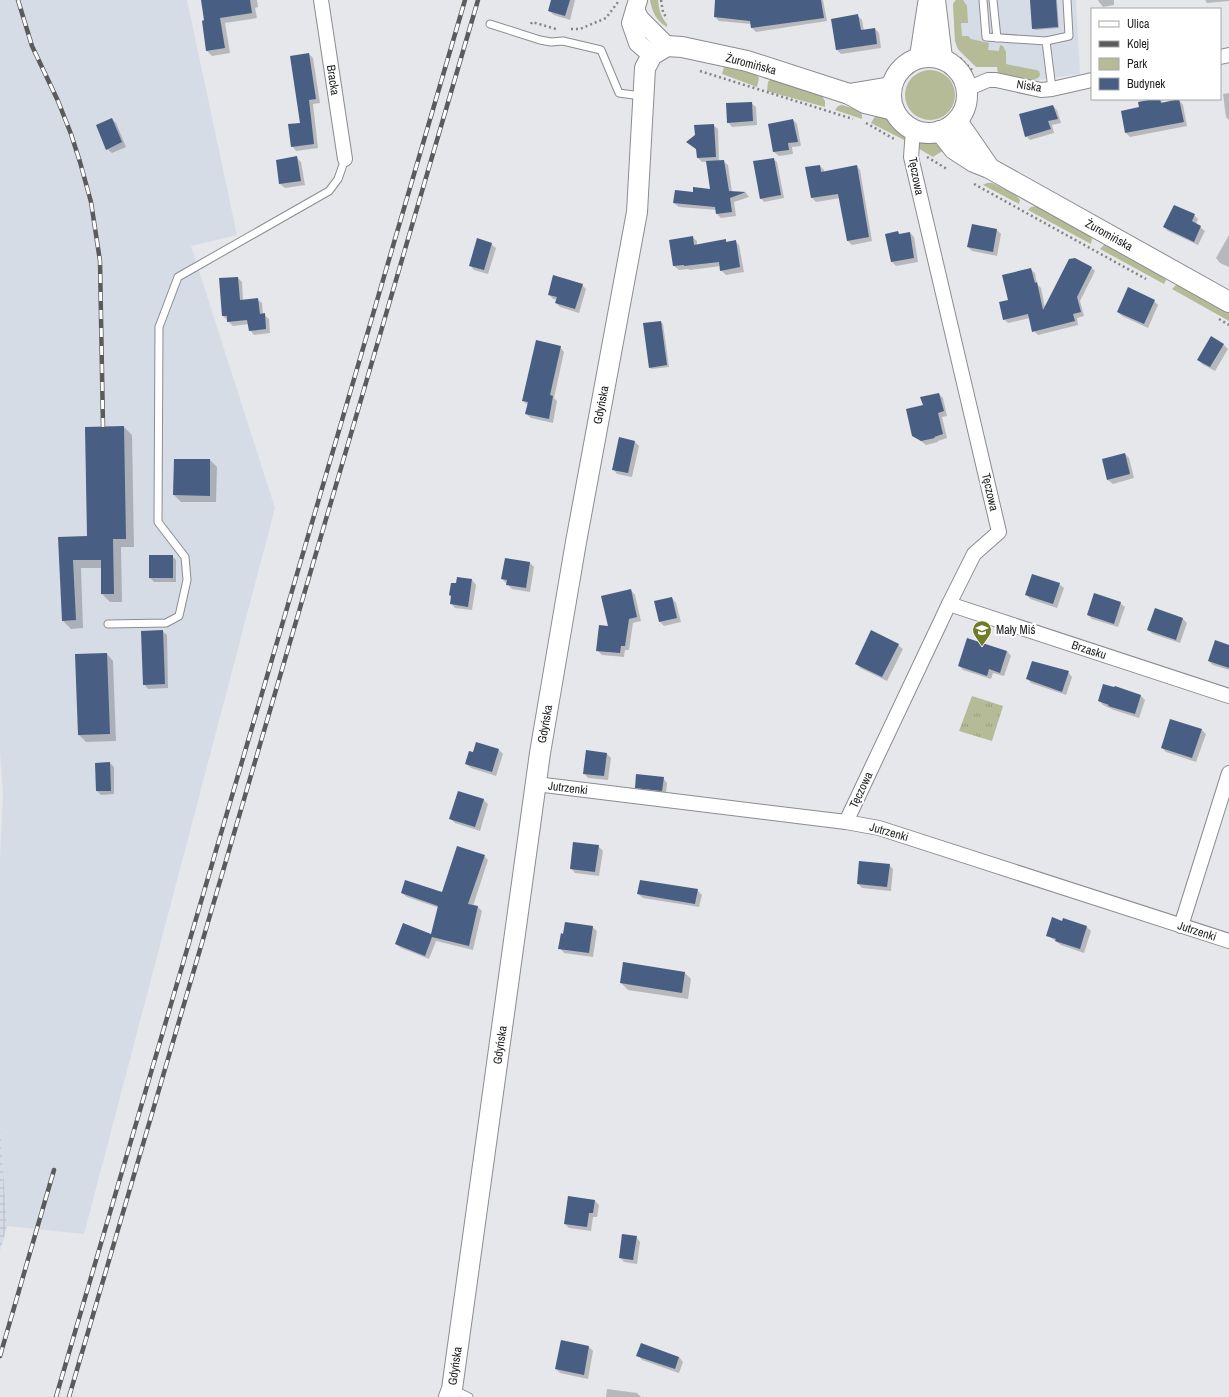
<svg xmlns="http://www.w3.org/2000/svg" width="1229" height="1397" font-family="'Archivo Narrow',sans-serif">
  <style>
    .built { fill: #d6dce6 }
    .industrial { fill: url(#industrial-grid) }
    .green { fill: #b4bb96 }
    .park { fill: url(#park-tufts) }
    .shadow { fill: #0003 }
    .building { fill: #485e83 }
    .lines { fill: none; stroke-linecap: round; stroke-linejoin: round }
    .service-casing { stroke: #8b8c90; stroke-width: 9 }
    .minor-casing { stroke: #8b8c90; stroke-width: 16 }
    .tertiary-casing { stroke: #8b8c90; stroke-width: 20 }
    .secondary-casing { stroke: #8b8c90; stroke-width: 22 }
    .path { stroke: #828385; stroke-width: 2.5; stroke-dasharray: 2 3; stroke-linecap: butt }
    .service { stroke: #fff; stroke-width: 7 }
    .minor { stroke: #fff; stroke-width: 14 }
    .tertiary { stroke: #fff; stroke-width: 18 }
    .secondary { stroke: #fff; stroke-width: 20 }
    .rail-casing { stroke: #5a5b5c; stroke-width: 4.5 }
    .rail { stroke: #fff; stroke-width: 3; stroke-dasharray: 9; stroke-linecap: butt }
    .labels { text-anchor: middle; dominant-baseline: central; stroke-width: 4; stroke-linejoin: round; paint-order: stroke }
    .street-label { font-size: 12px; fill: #1e1f20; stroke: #fff }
    .poi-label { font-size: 12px; fill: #1e1f20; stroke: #fff; text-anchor: start }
  </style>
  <defs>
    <pattern id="industrial-grid" width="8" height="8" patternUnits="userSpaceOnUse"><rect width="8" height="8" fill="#d6dce6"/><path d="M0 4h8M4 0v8" fill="none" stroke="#b7bcc5"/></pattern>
    <pattern id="park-tufts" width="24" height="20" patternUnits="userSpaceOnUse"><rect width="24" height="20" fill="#b4bb96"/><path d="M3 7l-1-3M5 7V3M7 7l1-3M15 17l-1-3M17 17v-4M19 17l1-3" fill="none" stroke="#9aa081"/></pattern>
  </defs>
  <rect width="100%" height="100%" fill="#e5e7ea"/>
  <g class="built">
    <path d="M0,0H187L237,235L191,246L275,508L84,1234L7,1226L0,1127V858L3,793L0,752Z"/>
    <path d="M954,0H1076L1080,74L1032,81L998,73L997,67H976L961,53L956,46L955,41L953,4Z"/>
  </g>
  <path class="industrial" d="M0,1127L7,1226L0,1251Z"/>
  <g class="green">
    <path d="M650,0H658C659,10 661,17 667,24V27C656,21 652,11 650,0Z"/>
    <path d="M956,0H963L967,6L968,23H961L962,36H968L971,39L989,43L988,50L999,51L1000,45L1003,46L1006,52V64L1036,70L1039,71L1040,75L1039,77L1032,81L998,73L997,67H976L958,49L955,41L953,4Z"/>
    <path d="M724,67L756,74L759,78L757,87L722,74Z"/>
    <circle cx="930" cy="95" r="25"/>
    <path d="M771,79L822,96L825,101V107L767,91L768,82Z"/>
    <path d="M842,105L859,110L862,115V119L835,110L838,106Z"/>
    <path d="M877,114C890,116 898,125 906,134V141L871,123L874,118Z"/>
    <path d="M923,140L931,141L944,150L933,157L916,147Z"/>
    <path d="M987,183H992L1015,194L1020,200L1019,204L983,185Z"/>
    <path d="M1037,206L1090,236L1092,239L1091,244L1028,210L1031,207Z"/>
    <path d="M1104,245H1106L1165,277L1166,280L1164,284L1100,249Z"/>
    <path d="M1177,284L1229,313V321L1172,289Z"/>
  </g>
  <path class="park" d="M972,696L1003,706L992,741L959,731Z"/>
  <g class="shadow">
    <path d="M202,0H257L258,7L255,8L257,18L225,23L230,53L212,56L207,51L203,22L205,21Z"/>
    <path d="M553,0H575L570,20L554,15L549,11Z"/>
    <path d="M716,0H823L827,21L756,32L752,28L751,24L719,21L715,17Z"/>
    <path d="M1030,0H1057L1059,28L1035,30L1033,28Z"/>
    <path d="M1098,0H1114V5L1103,7L1099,2Z"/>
    <path d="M1205,0H1229V1L1207,3Z"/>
    <path d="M858,16L862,20L864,31L875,29L879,33L881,48L841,54L837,50Z"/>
    <path d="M309,54L313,58L320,103L313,104L318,148L296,151L292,146L301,124Z"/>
    <path d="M1229,93V120L1226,117L1223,94Z"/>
    <path d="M1159,99L1164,103L1179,100L1183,105L1187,126L1130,137L1126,133L1122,112L1140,108Z"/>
    <path d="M751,103L756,107L757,125L732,127L728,122Z"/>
    <path d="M1053,106L1057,110L1061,123L1052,125L1054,133L1030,140L1026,136Z"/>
    <path d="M112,119L116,123L126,147L112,153L107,149Z"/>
    <path d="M793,120L797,124L801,146L792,147L793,154L779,156L774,152L769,124Z"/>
    <path d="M713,125L718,129L719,161H723L728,165L732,192L746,193L749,197L734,202L736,216L721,218L717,214V210L679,207L674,203L694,193L711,190L707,162H702L698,158L697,150L688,142Z"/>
    <path d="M297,158L301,162L305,185L285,188L280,184Z"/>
    <path d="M773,159L777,162L784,198L764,202L761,198Z"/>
    <path d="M820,166L824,170V172L857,166L860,170L872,241L852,245L848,241L840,198L816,202L812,198L806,168Z"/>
    <path d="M1194,215L1198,219L1196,224L1205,231L1198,245L1168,231L1164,227Z"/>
    <path d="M973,225L997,230L1001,234L997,256L972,251L968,247Z"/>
    <path d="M898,232L900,235L910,233L914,237L918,262L896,266L892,262Z"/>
    <path d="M1229,235V267L1220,263L1216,258Z"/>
    <path d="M692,237L697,241V245L725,241L727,242L735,241L739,245L744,272L726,275L721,270V266L690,270L688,269L679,270L674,266L670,241Z"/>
    <path d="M491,244L496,248L488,274L474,270L470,265Z"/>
    <path d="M1091,267L1095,271L1080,301L1084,316L1077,318L1078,325L1038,335L1034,331L1030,318L1008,323L1004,319L1009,300L1030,269L1035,273L1037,284L1041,288L1045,308Z"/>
    <path d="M238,278L242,282L243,301L257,299L262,303L263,314L269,319L270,333L254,335L250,330L249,324L233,326L223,316Z"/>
    <path d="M582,285L586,289L579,313L560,307L556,303L557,300L553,299L549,294Z"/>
    <path d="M1154,301L1158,305L1148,328L1122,316L1118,312Z"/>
    <path d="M661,322L663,324L669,367L651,369L650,367Z"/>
    <path d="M1224,345L1228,349L1215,371L1202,364L1198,359Z"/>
    <path d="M560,347L564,352L554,398L557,401L553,423L531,418L526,414L528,405L523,401Z"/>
    <path d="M939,394L943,398L947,416L942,417L947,438L938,441V442L926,445L913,435L924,406Z"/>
    <path d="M124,427L132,435L134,547H121L122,602H110L102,594V568H81L83,628L71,629L63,621L59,538L88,537Z"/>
    <path d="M635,442L639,446L632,477L617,474L613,469Z"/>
    <path d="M1125,454L1129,458L1134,478L1113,484L1108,480Z"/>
    <path d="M210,460L217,467L216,502H181L174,495Z"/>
    <path d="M172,556L176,560V582H154L150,578Z"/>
    <path d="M530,563L534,567L530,592L512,589L502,579Z"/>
    <path d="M472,580L476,585L472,610L455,608L451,603L457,584Z"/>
    <path d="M1059,584L1064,588L1057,608L1030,599L1026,594Z"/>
    <path d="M631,590L635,595L641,621L633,623L629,650H625L624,657L602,655L597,650L609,627Z"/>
    <path d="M672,598L676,603L681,622L664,626L660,622Z"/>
    <path d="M1120,603L1125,607L1118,627L1092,619L1088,615Z"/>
    <path d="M1155,610L1183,619L1187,623L1180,643L1153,634L1148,630Z"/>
    <path d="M162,631L167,635L168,688L148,689L144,684Z"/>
    <path d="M898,645L903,649L887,681L860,668L856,663Z"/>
    <path d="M1229,646V670L1213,665L1209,661Z"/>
    <path d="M1007,651L1011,656L1004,676L993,673L991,679L963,670L959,666Z"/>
    <path d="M107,654L113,661L116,741L86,742L79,735Z"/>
    <path d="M1068,672L1072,677L1066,695L1031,683L1027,678Z"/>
    <path d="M1115,687L1141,696L1145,700L1139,718L1114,710L1103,705L1099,701Z"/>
    <path d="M1202,730L1206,734L1196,762L1166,752L1162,748Z"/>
    <path d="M499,750L503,754L496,776L471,768L466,764L473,754Z"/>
    <path d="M607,754L611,758L608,780L588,778L584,773Z"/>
    <path d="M110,763L114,767V794L101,795L97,791Z"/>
    <path d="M663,778L667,783L666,794L640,791L636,787Z"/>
    <path d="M459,792L484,800L488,804L480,831L455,823L450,818Z"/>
    <path d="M598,846L603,851L599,876L575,873L571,868Z"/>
    <path d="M484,856L488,860L473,906L478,907L482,911L473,950L436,941L429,959L401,948L396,944L432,935L439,908L407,897L402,893H442Z"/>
    <path d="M889,865L893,869L891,891L862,888L858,884Z"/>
    <path d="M697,890L702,895L699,907L643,898L638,894Z"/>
    <path d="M1063,922L1087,927L1091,931L1084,953L1061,945L1047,935Z"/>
    <path d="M592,927L597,931L593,957L564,953L560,948Z"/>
    <path d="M684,972L691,979L688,999L628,990L621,983Z"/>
    <path d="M595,1201L599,1205L597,1217H593L591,1231L569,1228L565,1224Z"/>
    <path d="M636,1237L640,1242L637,1264L624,1262L620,1257Z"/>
    <path d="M561,1342L589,1347L593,1351L588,1379L560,1373L556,1369Z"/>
    <path d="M638,1355L679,1357L683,1362L679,1373L642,1360Z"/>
    <path d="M607,1389L637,1393L641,1397H606Z"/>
  </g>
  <g class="building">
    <path d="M201,0H250L252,13L220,18L225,48L206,51L202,21L204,20Z"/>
    <path d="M551,0H570L565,16L548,11Z"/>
    <path d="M715,0H821L824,18L751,28L750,21L714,17Z"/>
    <path d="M1030,0H1056L1058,27L1032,29Z"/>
    <path d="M858,14L861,30L875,28L877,44L836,50L831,19Z"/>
    <path d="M309,53L316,99L309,100L314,144L291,147L288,124L300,123L290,56Z"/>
    <path d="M1154,99H1160L1161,103L1179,99L1184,122L1125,133L1121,111L1139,107L1138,102Z"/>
    <path d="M752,102L753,121L727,123L726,103Z"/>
    <path d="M1053,105L1058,119L1048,121L1051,129L1025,137L1019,114Z"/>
    <path d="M112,118L122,142L106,150L96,125Z"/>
    <path d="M793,119L798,142L788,143L789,150L773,152L768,124Z"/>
    <path d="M714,124L716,157L697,158L696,149L686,142L695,135L694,125Z"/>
    <path d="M297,156L301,181L279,184L276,160Z"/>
    <path d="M774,158L781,195L760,199L753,161Z"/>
    <path d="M724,160L729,191L746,192L730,198L732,212L716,214L715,207L673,203L675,190L693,192V187L710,189L706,161Z"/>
    <path d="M820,165L821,172L857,165L869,237L847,241L838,194L811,198L805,167Z"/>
    <path d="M1174,205L1195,214L1192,221L1201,226L1194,242L1163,227Z"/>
    <path d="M972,224L997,229L993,252L967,247Z"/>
    <path d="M898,231L899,234L910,232L914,258L891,262L885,234Z"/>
    <path d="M693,236L694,245L726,239V242L736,240L740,267L720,271L719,262L684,266V265L673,266L669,240Z"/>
    <path d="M477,238L492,243L484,270L469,266Z"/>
    <path d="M1075,258L1092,267L1077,297L1081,312L1073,314L1075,321L1032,332L1028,314L1003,320L999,302L1008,300L1002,275L1031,268L1035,283L1037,282L1043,310L1069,259Z"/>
    <path d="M553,275L583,284L575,309L555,303L557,297L548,295Z"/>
    <path d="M238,277L240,300L258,298L260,314L265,313L266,329L249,331L247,320L227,322V316H222L219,278Z"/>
    <path d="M1128,287L1155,300L1144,324L1117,312Z"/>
    <path d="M661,321L667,365L649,368L643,323Z"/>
    <path d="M1211,336L1224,344L1210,367L1197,360Z"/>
    <path d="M536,340L561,346L550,395L553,396L549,419L525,414L528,402L522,401Z"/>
    <path d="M939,393L944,411L938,413L943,434L934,437L935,438L921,441L912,436L906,409L923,405L920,397Z"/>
    <path d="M124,426L126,539H113L114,594H101V560H73L76,620L62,621L58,537L87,536L85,427Z"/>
    <path d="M619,437L635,441L628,473L612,470Z"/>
    <path d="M1125,453L1130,474L1107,480L1102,459Z"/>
    <path d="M174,459H210V496L173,495Z"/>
    <rect x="149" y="555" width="24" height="23"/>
    <path d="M505,558L530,562L526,588L506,585L507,580L501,579Z"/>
    <path d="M1032,574L1060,583L1053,604L1025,595Z"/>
    <path d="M457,577L472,579L468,607L450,604L451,596L449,595L451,583H456Z"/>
    <path d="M631,589L637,617L629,619L625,646H621L620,653L596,651L599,625L608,626L601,596Z"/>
    <path d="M1094,593L1121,602L1114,624L1087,615Z"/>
    <path d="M672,597L677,618L659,622L654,601Z"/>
    <path d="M1155,608L1183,618L1176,640L1147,630Z"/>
    <path d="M163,630L165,684L143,685L141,631Z"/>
    <path d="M871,630L899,644L882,677L855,664Z"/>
    <path d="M967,638L1007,651L1000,673L989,669L987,676L958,666Z"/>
    <path d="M1215,640L1229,645V668L1208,661Z"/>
    <path d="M107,653L110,734L78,735L75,654Z"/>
    <path d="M1032,661L1069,671L1062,692L1026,679Z"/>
    <path d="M1103,684L1114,687L1115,686L1141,695L1135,714L1108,706L1109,705L1098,701Z"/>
    <path d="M1170,719L1202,729L1192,758L1161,748Z"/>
    <path d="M476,742L499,749L492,772L465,764L469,751L473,752Z"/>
    <path d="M586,750L607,753L604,776L583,774Z"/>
    <path d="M110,762L111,791H96L95,763Z"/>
    <path d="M636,774L664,777L662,791L635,788Z"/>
    <path d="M458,791L484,799L475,827L449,819Z"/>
    <path d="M573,842L599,845L595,872L570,869Z"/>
    <path d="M457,846L485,855L468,904L478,906L469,946L432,937L425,956L395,944L403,923L431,934L438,906L401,893L405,880L442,892Z"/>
    <path d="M859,861L890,864L887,887L857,884Z"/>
    <path d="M640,880L698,889L695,904L637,894Z"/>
    <path d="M1052,917L1062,921L1063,918L1087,926L1080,949L1055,941L1056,939L1046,936Z"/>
    <path d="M565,922L593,926L589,953L558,949L561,933L563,934Z"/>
    <path d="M623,962L685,972L682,993L620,983Z"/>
    <path d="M568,1196L595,1200L593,1213H589L587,1227L564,1224Z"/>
    <path d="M622,1234L637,1236L633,1260L619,1258Z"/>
    <path d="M561,1340L589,1346L584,1375L555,1369Z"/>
    <path d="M641,1343L679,1357L675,1369L636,1356Z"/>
  </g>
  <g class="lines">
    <defs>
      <g id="service">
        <path d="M983,0L986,37L1046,41L1052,89"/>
        <path d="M993,0L997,38"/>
        <path d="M490,24L540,40L551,42L563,41L601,50L619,93L641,96"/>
        <path d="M1046,41L1069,36L1067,0"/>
        <path d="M108,624L166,623L179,616L187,580L185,557L158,522L159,327L178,277L329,191L338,179L345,159"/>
        <path d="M453,1389L469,1397"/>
      </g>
      <g id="minor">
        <path d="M321,0L345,159"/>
        <path d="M1220,57L1229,55"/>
        <path d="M967,89L988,80H996L1041,90L1052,89L1092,80"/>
        <path d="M949,604L1229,696"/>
        <path d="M536,784L846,822L879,828L1229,941"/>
        <path d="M846,822L949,604L974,554L999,532L911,157L913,130"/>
        <path d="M1181,926L1229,773"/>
      </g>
      <g id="tertiary">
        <path d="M638,0L631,23L638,43L652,55"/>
        <path d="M635,10L640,19L667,46"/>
      </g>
      <g id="secondary">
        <path d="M935,0L942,58"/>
        <circle cx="929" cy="95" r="38"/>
        <path d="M920,57L928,4"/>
        <path d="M849,94L891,87"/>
        <path d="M957,121L988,166"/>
        <path d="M940,131L954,149L974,162L989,168L1229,302"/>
        <path d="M449,1397L452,1389L540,753L576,542L637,212L645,68L652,55L667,46L682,47L747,61L849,94L865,103L894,110"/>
      </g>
    </defs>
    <use href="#service" class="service-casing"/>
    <use href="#minor" class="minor-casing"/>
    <use href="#tertiary" class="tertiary-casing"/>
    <use href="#secondary" class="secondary-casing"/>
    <g class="path">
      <path d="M661,0L663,12L667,19"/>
      <path d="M531,24L532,22L556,29"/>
      <path d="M571,29H580L606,18L618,2"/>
      <path d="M960,58L972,70"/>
      <path d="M890,69L902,57"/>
      <path d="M700,71L853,119"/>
      <path d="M866,123L896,140"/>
      <path d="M927,157L947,169"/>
      <path d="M974,184L1146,279"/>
      <path d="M1219,319L1229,325"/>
    </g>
    <use href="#service" class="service"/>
    <use href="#minor" class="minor"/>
    <use href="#tertiary" class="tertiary"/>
    <use href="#secondary" class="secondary"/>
    <defs>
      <g id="rail">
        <path d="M18,0L32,46L58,101L71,134L80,162L91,202L100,261L103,427"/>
        <path d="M0,1356L54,1170"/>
        <path d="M56,1397L465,0"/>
        <path d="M69,1397L478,0"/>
      </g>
    </defs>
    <use href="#rail" class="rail-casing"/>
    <use href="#rail" class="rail"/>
  </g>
  <defs>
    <symbol id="school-pin" viewBox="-11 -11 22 30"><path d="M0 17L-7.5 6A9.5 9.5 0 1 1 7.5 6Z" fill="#717c28" stroke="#fff"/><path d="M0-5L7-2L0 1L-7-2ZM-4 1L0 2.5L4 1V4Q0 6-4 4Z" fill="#fff"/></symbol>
  </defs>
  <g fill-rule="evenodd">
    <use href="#school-pin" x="971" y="619" width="22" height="30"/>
  </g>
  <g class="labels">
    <g class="street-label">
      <text transform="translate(751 64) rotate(15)">Żuromińska</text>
      <text transform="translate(333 80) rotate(81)">Bracka</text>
      <text transform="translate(1029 86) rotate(9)">Niska</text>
      <text transform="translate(916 176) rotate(79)">Tęczowa</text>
      <text transform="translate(1109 235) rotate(29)">Żuromińska</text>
      <text transform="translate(601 405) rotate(-79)">Gdyńska</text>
      <text transform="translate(990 492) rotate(77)">Tęczowa</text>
      <text transform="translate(1089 650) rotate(18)">Brzasku</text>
      <text transform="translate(545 724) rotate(-80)">Gdyńska</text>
      <text transform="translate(568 788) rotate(7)">Jutrzenki</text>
      <text transform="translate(861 790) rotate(-65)">Tęczowa</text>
      <text transform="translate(889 832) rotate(16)">Jutrzenki</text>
      <text transform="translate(1197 931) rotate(18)">Jutrzenki</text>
      <text transform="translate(500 1045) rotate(-82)">Gdyńska</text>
      <text transform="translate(455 1366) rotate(-82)">Gdyńska</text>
    </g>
    <g class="poi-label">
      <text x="996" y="630">Mały Miś</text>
    </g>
  </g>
  <rect x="1091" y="8" width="130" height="92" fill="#ffffff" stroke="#a5a5a6"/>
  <rect x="1099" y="21" width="20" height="6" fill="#ffffff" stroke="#a5a5a6"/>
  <text x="1127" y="28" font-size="12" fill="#1e1f20">Ulica</text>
  <rect x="1099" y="41" width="20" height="6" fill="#5a5b5c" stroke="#a5a5a6"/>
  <text x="1127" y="48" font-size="12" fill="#1e1f20">Kolej</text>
  <rect x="1099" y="58" width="20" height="12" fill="#b4bb96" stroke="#a5a5a6"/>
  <text x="1127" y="68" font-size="12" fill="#1e1f20">Park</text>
  <rect x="1099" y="78" width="20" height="12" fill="#485e83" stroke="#a5a5a6"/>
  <text x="1127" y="88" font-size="12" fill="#1e1f20">Budynek</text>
</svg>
